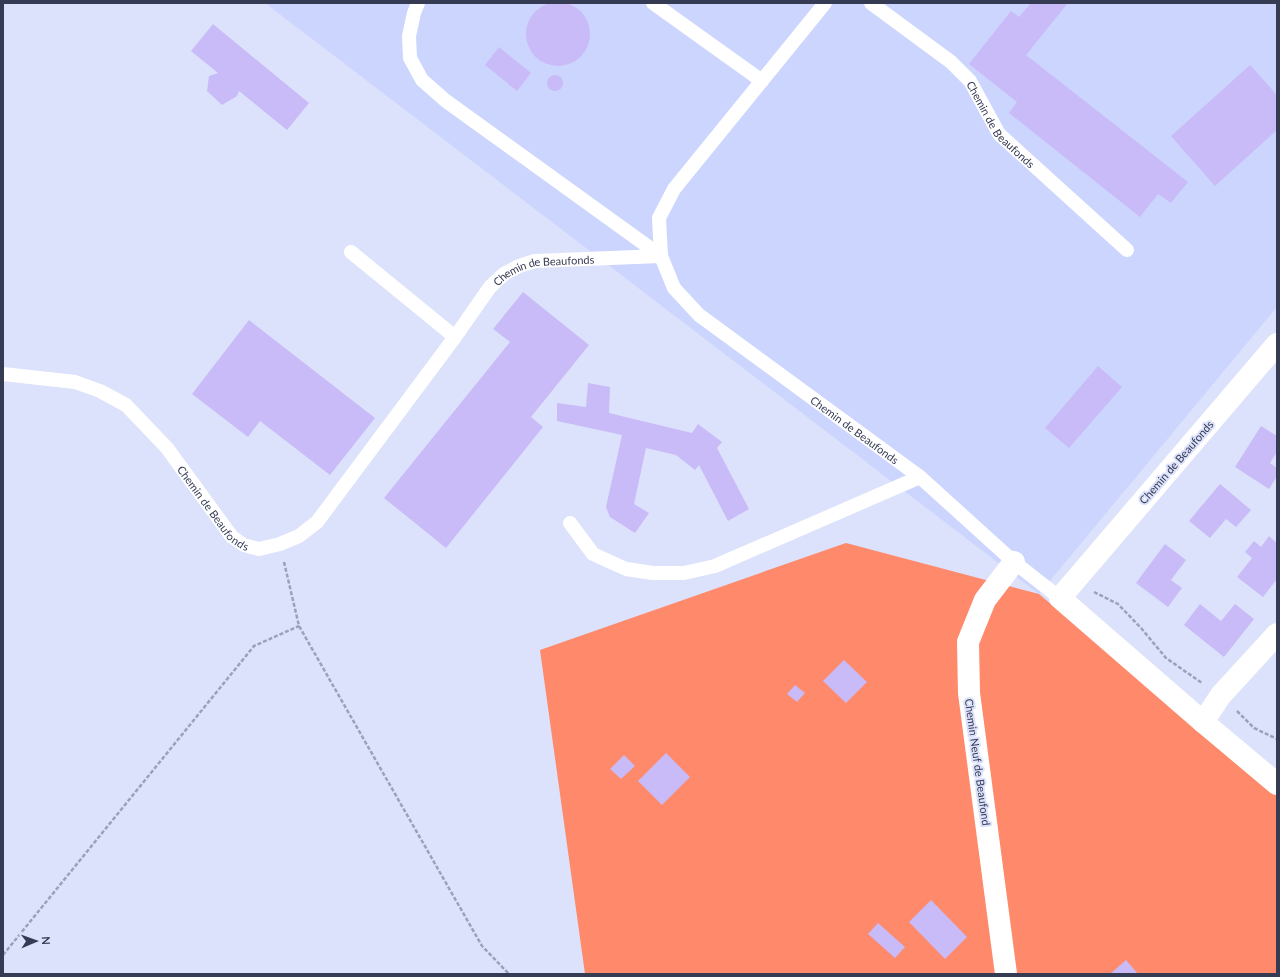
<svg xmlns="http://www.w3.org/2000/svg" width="1280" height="977" font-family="Lato,sans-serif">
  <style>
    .built { fill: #ccd5fe }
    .forest { fill: #fe896b }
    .building { fill: #c9bbf8 }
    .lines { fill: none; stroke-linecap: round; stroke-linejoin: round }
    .path { stroke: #9ba1ba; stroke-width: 2.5; stroke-dasharray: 4 2; stroke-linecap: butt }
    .lane { stroke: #fff; stroke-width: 14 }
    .street { stroke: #fff; stroke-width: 22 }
    .labels { text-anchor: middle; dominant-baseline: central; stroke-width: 4; stroke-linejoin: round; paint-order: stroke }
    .street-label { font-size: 11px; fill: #363b54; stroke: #dce2fb }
  </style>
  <rect width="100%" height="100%" fill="#dce2fb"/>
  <path class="built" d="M265,3H1277V307L1039,594Z"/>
  <path class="forest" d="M846,543L1039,594L1277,795V974H585L540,650Z"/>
  <g class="building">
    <circle cx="558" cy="34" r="32"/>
    <path d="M1031,3H1068L1026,55L1188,182L1171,203L1158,194L1140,217L1009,113L1017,102L969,64L1011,11L1019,17Z"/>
    <path d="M213,24L309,103L287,130L239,91L237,96L222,105L207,91L209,76L218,73L191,51Z"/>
    <path d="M499,47L531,73L517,91L485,65Z"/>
    <path d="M1250,65L1277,95V130L1215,186L1171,136Z"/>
    <circle cx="555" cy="83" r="8"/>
    <path d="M523,292L589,345L531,417L543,427L446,548L384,498L510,342L493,329Z"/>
    <path d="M249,320L375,418L330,475L260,421L248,437L192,394Z"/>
    <path d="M1098,366L1122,387L1069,448L1045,428Z"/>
    <path d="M588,383L610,387L609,413L692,433L698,424L722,442L717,448L749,509L728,521L699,465L695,470L676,455L646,448L634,504L649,513L635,533L610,517L606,507L622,435L557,421V403L586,407Z"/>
    <path d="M1261,426L1277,436V452L1270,463L1277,468V476L1269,489L1235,467Z"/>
    <path d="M1220,484L1251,510L1236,527L1226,519L1210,538L1189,521Z"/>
    <path d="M1269,536L1277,543V579L1263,597L1237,577L1252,558L1245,552L1254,541L1261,547Z"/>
    <path d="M1165,544L1186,560L1171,580L1182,588L1168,607L1136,583Z"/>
    <path d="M1200,604L1221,621L1235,604L1254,619L1224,657L1184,625Z"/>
    <path d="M844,660L867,682L846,703L823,681Z"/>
    <path d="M795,685L805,693L797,702L787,694Z"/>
    <path d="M666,753L690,777L662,805L638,781Z"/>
    <path d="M624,755L635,766L621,779L610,769Z"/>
    <path d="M931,900L967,937L945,959L909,922Z"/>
    <path d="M878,923L905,947L895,958L868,934Z"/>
    <path d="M1126,960L1138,974H1110Z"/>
  </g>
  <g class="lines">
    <g class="path">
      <path d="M284,562L299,626L482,946L509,974"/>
      <path d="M1094,592L1118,604L1141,628L1166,658L1202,683"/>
      <path d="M1237,711L1254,728L1277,739"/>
      <path d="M3,955L254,646L299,626"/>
    </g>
    <g class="lane">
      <path d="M418,3L414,13L409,36L410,58L422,80L446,101L661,256"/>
      <path d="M653,3L762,81"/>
      <path id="s1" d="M825,3L674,189L659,218L661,256L674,288L699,315L920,477L1014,562L1060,598"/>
      <path id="s2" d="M871,3L951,62L970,81L999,134L1127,250"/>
      <path d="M351,252L455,337"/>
      <path id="s3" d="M3,374L75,382L100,391L126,405L167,448L232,537L244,545L259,549L280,544L299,536L317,522L455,337L490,287L504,274L519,266L535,261L661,256"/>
      <path d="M570,523L593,554L626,569L653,573H684L715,566L920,477"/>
    </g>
    <g class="street">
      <path d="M1277,344L1060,598L1203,722L1277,784"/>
      <path d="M1203,722L1221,695L1277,634"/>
      <path d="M1006,974L969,693L968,642L985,600L1014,562"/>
    </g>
  </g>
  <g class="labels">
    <g class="street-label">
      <text stroke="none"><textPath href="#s2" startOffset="180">Chemin de Beaufonds</textPath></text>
      <text stroke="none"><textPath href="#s3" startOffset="744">Chemin de Beaufonds</textPath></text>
      <text stroke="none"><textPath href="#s1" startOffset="575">Chemin de Beaufonds</textPath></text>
      <text transform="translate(1176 462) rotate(-49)">Chemin de Beaufonds</text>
      <text stroke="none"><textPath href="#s3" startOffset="264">Chemin de Beaufonds</textPath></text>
      <text transform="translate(978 762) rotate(82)">Chemin Neuf de Beaufond</text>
    </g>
  </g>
  <rect width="1280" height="977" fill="none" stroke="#363b54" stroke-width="8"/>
  <g transform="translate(36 941) rotate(88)" stroke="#dce2fb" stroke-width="3" paint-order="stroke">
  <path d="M0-3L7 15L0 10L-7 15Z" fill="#363b54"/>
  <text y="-6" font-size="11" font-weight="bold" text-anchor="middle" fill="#363b54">N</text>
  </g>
</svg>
